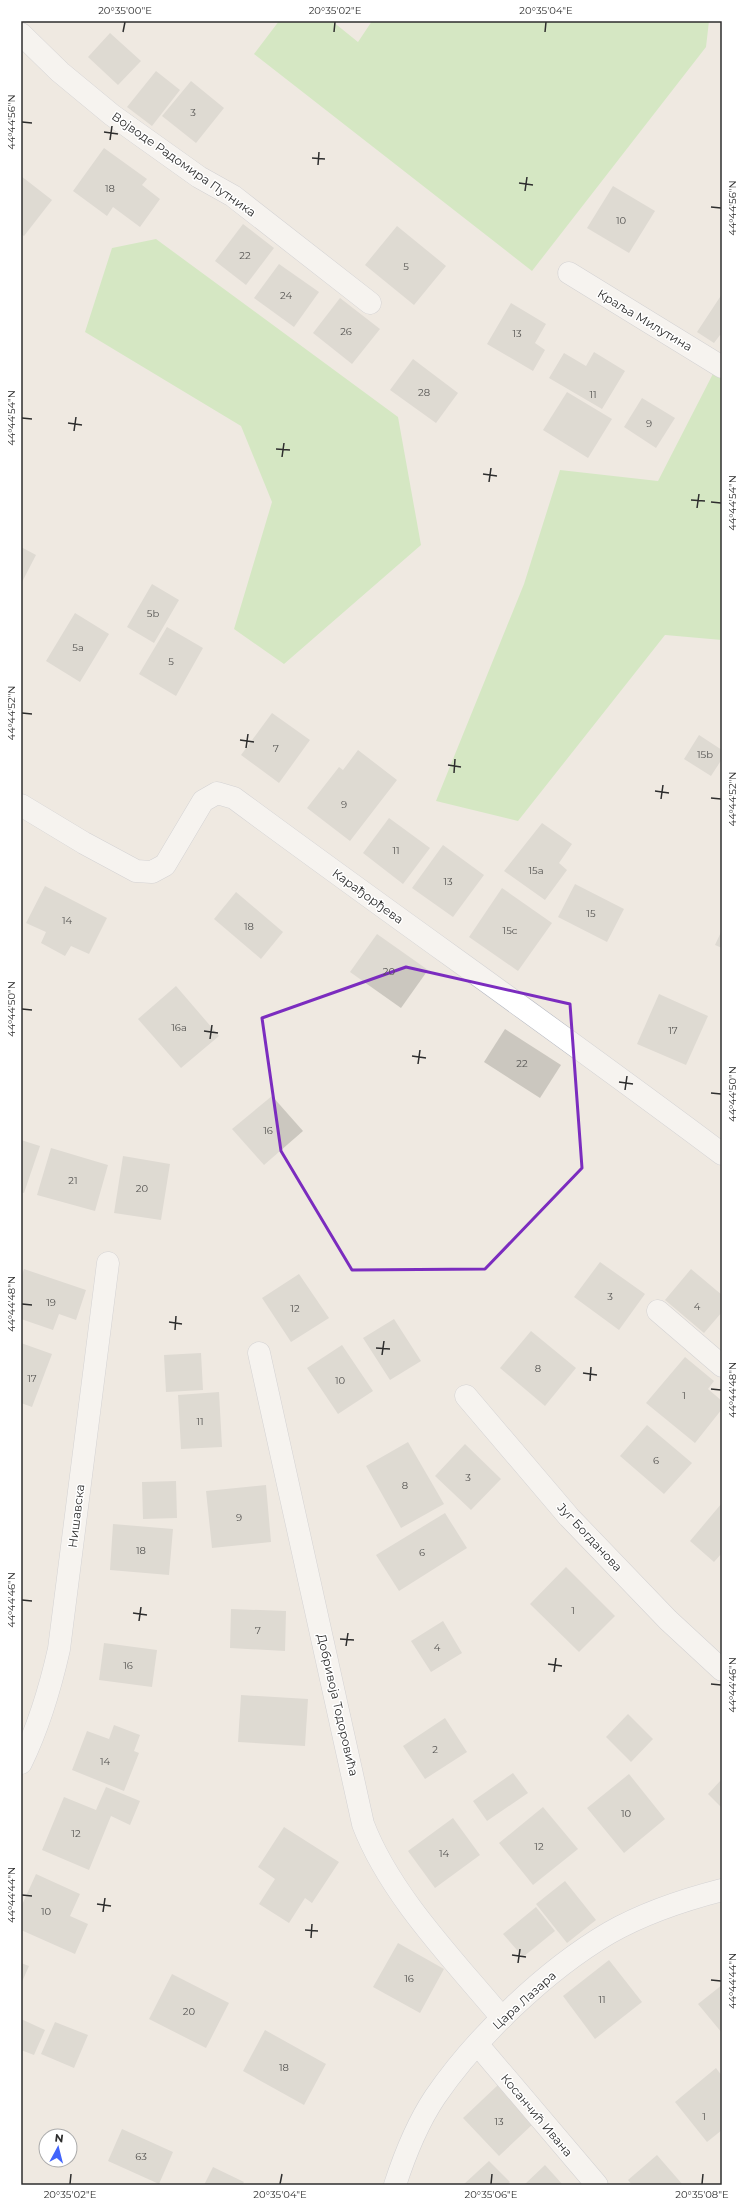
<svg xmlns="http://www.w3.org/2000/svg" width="743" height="2206" font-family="Montserrat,sans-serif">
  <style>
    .green { fill: #b6e59e }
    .building { fill: #cbc7bf }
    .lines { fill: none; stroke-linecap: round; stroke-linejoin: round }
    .minor-casing { stroke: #b4b7c1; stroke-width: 23 }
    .minor { stroke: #fff; stroke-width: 22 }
    .marked { fill: none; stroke: #7b2cbf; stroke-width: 3; stroke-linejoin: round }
    .ticks { fill: none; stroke: #2e2e2e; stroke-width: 1.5 }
    .labels { text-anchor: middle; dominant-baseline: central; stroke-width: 3; stroke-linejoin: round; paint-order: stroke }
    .number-label { font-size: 10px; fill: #555452 }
    .street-label { font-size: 12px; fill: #2e2e2e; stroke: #fff }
    .neatline { fill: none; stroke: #2e2e2e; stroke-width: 1.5 }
    .ticks-label { font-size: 10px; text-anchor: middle; fill: #2e2e2e }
  </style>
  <rect width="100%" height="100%" fill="#efe9e1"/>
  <g class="green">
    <path d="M279,21H332L358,42L372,21H709L706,47L532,271L254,54Z"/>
    <path d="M156,239L398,417L421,545L284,664L234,629L272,502L241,426L85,332L112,248Z"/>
    <path d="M718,364L722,367V640L665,635L518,821L436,801L524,584L560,470L658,481Z"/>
  </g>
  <g class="building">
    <path d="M110,33L141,61L118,85L88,57Z"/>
    <path d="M156,71L180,90L152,126L127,107Z"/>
    <path d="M191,81L224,108L196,143L162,116Z"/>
    <path d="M104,148L147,179L142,185L160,199L140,227L113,207L107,216L73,191Z"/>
    <path d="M21,176L52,200L24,236L21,234Z"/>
    <path d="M613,186L655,211L629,253L587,228Z"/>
    <path d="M243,224L274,248L246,285L215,261Z"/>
    <path d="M397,226L446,266L414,305L365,265Z"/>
    <path d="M279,264L319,292L294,327L254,298Z"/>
    <path d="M722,294V336L720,335L714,343L697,332Z"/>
    <path d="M340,298L380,329L352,364L313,333Z"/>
    <path d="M511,303L546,324L535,343L545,350L533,371L487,344Z"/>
    <path d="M594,352L625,371L602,409L549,378L564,353L586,366Z"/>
    <path d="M413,359L458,393L436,423L390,390Z"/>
    <path d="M567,392L612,419L588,458L543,430Z"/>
    <path d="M642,398L675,418L656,448L624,427Z"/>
    <path d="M21,547L36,555L21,584Z"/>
    <path d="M152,584L179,600L154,643L127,627Z"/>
    <path d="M75,613L109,634L80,682L46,661Z"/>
    <path d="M167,627L203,648L176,696L139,674Z"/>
    <path d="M272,713L310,740L279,783L241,755Z"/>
    <path d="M699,735L722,750V759L711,776L684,759Z"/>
    <path d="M358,750L397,780L350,841L307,808L339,767L343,770Z"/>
    <path d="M389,818L430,848L403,884L363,853Z"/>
    <path d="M542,823L572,844L559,863L567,870L545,900L504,871Z"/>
    <path d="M443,845L484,875L453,917L412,888Z"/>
    <path d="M575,884L624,909L607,942L558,917Z"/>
    <path d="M45,886L107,918L89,954L71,946L65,956L41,943L46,932L26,923Z"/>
    <path d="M502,888L552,923L518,971L469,937Z"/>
    <path d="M236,892L283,932L261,959L214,919Z"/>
    <path d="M722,930V948L715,945Z"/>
    <path d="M377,934L428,970L401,1008L350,972Z"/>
    <path d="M176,986L219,1036L181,1068L138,1019Z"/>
    <path d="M659,994L708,1016L686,1065L637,1044Z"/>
    <path d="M505,1029L561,1065L540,1098L484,1062Z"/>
    <path d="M272,1096L303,1131L264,1165L232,1129Z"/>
    <path d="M21,1140L40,1146L24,1193L21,1192Z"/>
    <path d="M51,1148L108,1165L95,1211L37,1195Z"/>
    <path d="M123,1156L170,1164L161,1220L114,1213Z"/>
    <path d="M600,1262L645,1294L619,1330L574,1297Z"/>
    <path d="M24,1269L86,1290L76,1320L59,1314L53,1330L21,1319V1278Z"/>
    <path d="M691,1269L722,1295V1312L704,1333L665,1300Z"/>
    <path d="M299,1274L329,1318L291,1342L262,1298Z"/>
    <path d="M394,1319L421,1361L390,1380L363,1338Z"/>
    <path d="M531,1331L576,1368L545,1406L500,1368Z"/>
    <path d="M21,1343L52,1354L32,1407L21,1403Z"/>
    <path d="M342,1345L373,1391L338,1414L307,1368Z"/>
    <path d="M201,1353L203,1390L166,1392L164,1355Z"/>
    <path d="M685,1357L714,1381L708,1389L722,1401V1409L695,1443L646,1403Z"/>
    <path d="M219,1392L222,1447L181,1449L178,1395Z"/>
    <path d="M647,1425L692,1463L664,1494L620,1456Z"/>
    <path d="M408,1442L444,1504L401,1528L366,1466Z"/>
    <path d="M465,1444L501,1479L471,1510L435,1476Z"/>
    <path d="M176,1481L177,1518L143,1519L142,1482Z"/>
    <path d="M266,1485L271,1542L212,1548L206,1491Z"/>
    <path d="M722,1503V1553L714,1562L690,1541Z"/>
    <path d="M445,1513L467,1548L399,1591L376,1555Z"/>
    <path d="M113,1524L173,1529L169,1575L110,1570Z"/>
    <path d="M566,1567L615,1616L579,1652L530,1604Z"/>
    <path d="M231,1609L286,1611L285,1651L230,1648Z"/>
    <path d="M443,1621L462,1653L431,1672L411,1641Z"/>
    <path d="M104,1643L157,1650L152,1687L99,1680Z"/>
    <path d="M241,1695L308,1699L305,1746L238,1742Z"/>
    <path d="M628,1714L653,1739L631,1762L606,1737Z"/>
    <path d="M445,1718L467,1752L425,1779L403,1746Z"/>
    <path d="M114,1725L140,1735L134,1751L139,1753L124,1791L72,1770L87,1731L109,1739Z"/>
    <path d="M513,1773L528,1793L487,1821L473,1801Z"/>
    <path d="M629,1774L665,1819L624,1853L587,1808Z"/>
    <path d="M722,1779V1808L708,1794Z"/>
    <path d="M106,1787L140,1801L130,1825L111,1816L89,1870L42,1850L64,1797L96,1810Z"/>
    <path d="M543,1807L578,1849L533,1885L499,1843Z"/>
    <path d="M453,1818L480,1855L435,1888L408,1851Z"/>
    <path d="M284,1827L339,1862L312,1903L305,1898L289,1923L259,1904L275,1879L258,1867Z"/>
    <path d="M36,1874L80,1894L70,1916L88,1924L75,1954L21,1930V1907Z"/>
    <path d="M565,1881L596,1920L567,1943L536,1904Z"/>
    <path d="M536,1907L555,1931L523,1957L503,1934Z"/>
    <path d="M398,1943L444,1969L420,2013L373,1987Z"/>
    <path d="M609,1960L642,2002L595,2039L563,1996Z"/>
    <path d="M21,1963L29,1966L21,1984Z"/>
    <path d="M172,1974L229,2003L206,2048L149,2019Z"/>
    <path d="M722,1985V2033L698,2004Z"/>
    <path d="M21,2019L45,2030L34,2055L21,2050Z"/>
    <path d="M55,2022L88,2035L74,2068L41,2054Z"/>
    <path d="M265,2030L326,2064L304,2105L243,2071Z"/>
    <path d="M716,2068L722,2076V2130L707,2142L675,2102Z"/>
    <path d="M498,2085L534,2123L499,2156L463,2118Z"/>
    <path d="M122,2129L173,2152L159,2184L108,2161Z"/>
    <path d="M657,2155L683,2185H632L628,2180Z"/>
    <path d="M489,2161L510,2182L507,2185H463Z"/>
    <path d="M545,2165L563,2185H524Z"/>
    <path d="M213,2167L244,2182L242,2185H204Z"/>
  </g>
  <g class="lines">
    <defs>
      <g id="minor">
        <path d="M21,34L60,72L112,115L199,177L233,196L370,303"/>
        <path d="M569,273L722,367"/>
        <path d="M21,805L84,843L136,871L152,872L165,865L203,801L217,793L234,798C396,918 561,1033 722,1154"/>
        <path d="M658,1311L722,1366"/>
        <path d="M259,1353L363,1824C390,1895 453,1959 502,2018"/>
        <path d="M466,1396L569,1517L668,1620L722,1670"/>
        <path d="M21,1763C39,1726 50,1689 59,1649L108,1263"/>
        <path d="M478,2045L597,2185"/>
        <path d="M395,2185C405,2154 417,2124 435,2097C476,2037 546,1970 609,1933C644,1913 683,1900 722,1890"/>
      </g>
    </defs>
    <use href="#minor" class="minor-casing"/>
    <use href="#minor" class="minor"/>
  </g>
  <path d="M0 0H743V2206H0ZM406,967L570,1004L582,1168L485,1269L352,1270L281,1151L262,1018Z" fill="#efe9e1" fill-opacity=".55" fill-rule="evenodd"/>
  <path class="marked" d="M406,967L570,1004L582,1168L485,1269L352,1270L281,1151L262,1018Z"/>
  <path class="ticks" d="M123,32L125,22M334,32L335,22M545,32L546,22M22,122L32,123M104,132L118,134M110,140L112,126M312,158L325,159M318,165L319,152M519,183L533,185M525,191L527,177M711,207L721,208M22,418L32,419M68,423L82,425M74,431L76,417M276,449L290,450M282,457L284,443M483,474L497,476M489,482L491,468M691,500L705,501M711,502L721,503M697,508L699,494M22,713L32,714M240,740L254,742M246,748L248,734M448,765L461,767M454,773L455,759M655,791L669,793M711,798L721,799M661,799L663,785M22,1009L32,1010M204,1031L218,1033M210,1039L212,1025M412,1056L426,1058M418,1064L420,1050M619,1082L633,1084M625,1090L627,1076M711,1093L721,1094M22,1304L32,1305M169,1322L182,1324M175,1330L176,1316M376,1348L390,1349M382,1355L384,1341M583,1373L597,1375M590,1381L591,1367M711,1389L721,1390M22,1600L32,1601M133,1613L147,1615M139,1621L141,1607M340,1639L354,1640M346,1646L348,1633M548,1664L562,1666M554,1672L556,1658M711,1684L721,1685M22,1895L32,1896M97,1904L111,1906M103,1912L105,1898M305,1930L318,1931M311,1938L312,1924M512,1955L526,1957M518,1963L520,1949M711,1980L721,1981M70,2184L71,2174M280,2184L282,2174M491,2184L492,2174M702,2184L703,2174"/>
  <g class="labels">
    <g class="number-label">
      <text x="193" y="112">3</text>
      <text x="110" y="188">18</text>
      <text x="621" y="220">10</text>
      <text x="245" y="255">22</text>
      <text x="406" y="266">5</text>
      <text x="286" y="295">24</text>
      <text x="346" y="331">26</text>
      <text x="517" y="333">13</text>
      <text x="424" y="392">28</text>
      <text x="593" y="394">11</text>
      <text x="649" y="423">9</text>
      <text x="153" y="613">5b</text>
      <text x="78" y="647">5a</text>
      <text x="171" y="661">5</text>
      <text x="276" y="748">7</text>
      <text x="705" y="754">15b</text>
      <text x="344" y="804">9</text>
      <text x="396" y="850">11</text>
      <text x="536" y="870">15a</text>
      <text x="448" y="881">13</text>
      <text x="591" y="913">15</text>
      <text x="67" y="920">14</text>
      <text x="249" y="926">18</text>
      <text x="510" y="930">15c</text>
      <text x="389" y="971">20</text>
      <text x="179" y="1027">16a</text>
      <text x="673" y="1030">17</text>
      <text x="522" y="1063">22</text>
      <text x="268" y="1130">16</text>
      <text x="73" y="1180">21</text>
      <text x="142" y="1188">20</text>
      <text x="610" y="1296">3</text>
      <text x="51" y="1302">19</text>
      <text x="697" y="1306">4</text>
      <text x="295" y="1308">12</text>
      <text x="538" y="1368">8</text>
      <text x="32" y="1378">17</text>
      <text x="340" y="1380">10</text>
      <text x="684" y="1395">1</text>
      <text x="200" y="1421">11</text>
      <text x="656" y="1460">6</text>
      <text x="468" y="1477">3</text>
      <text x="405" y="1485">8</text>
      <text x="239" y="1517">9</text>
      <text x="141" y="1550">18</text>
      <text x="422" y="1552">6</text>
      <text x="573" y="1610">1</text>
      <text x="258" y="1630">7</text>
      <text x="437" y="1647">4</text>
      <text x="128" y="1665">16</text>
      <text x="435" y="1749">2</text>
      <text x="105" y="1761">14</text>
      <text x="626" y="1813">10</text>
      <text x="76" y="1833">12</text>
      <text x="539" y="1846">12</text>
      <text x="444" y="1853">14</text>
      <text x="46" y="1911">10</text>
      <text x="409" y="1978">16</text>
      <text x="602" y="1999">11</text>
      <text x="189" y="2011">20</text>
      <text x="284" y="2067">18</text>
      <text x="704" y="2116">1</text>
      <text x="499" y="2121">13</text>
      <text x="141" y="2156">63</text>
    </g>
    <g class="street-label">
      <text transform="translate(184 164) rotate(35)">Војводе Радомира Путника</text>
      <text transform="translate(645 320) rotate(31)">Краља Милутина</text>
      <text transform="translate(368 896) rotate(36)">Карађорђева</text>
      <text transform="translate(76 1516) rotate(-83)">Нишавска</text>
      <text transform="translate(590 1537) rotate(47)">Југ Богданова</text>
      <text transform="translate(338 1705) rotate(77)">Добривоја Тодоровића</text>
      <text transform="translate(524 2000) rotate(-42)">Цара Лазара</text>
      <text transform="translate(537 2115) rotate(50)">Косанчић Ивана</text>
    </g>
  </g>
  <rect width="743" height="2206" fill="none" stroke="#ffffff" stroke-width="44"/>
  <g transform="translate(58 2148) rotate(7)"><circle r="19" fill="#ffffff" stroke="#ababab"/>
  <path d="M0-3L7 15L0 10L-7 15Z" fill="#4264fb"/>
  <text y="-6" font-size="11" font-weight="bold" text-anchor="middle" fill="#2e2e2e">N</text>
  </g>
  <rect x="22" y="22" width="699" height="2162" class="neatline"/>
  <g class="ticks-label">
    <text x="125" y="14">20°35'00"E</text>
    <text x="335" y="14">20°35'02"E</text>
    <text x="546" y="14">20°35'04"E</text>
    <text transform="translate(11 122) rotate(-90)" y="4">44°44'56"N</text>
    <text transform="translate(732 208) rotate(-90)" y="4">44°44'56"N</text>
    <text transform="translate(11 418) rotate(-90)" y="4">44°44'54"N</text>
    <text transform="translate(732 503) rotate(-90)" y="4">44°44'54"N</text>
    <text transform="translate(11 713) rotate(-90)" y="4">44°44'52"N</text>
    <text transform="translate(732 799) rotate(-90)" y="4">44°44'52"N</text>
    <text transform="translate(11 1009) rotate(-90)" y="4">44°44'50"N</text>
    <text transform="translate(732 1094) rotate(-90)" y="4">44°44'50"N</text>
    <text transform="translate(11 1304) rotate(-90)" y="4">44°44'48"N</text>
    <text transform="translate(732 1390) rotate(-90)" y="4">44°44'48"N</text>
    <text transform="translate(11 1600) rotate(-90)" y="4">44°44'46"N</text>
    <text transform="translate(732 1685) rotate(-90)" y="4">44°44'46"N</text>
    <text transform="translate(11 1895) rotate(-90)" y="4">44°44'44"N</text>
    <text transform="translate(732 1981) rotate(-90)" y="4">44°44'44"N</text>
    <text x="70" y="2198">20°35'02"E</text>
    <text x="280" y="2198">20°35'04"E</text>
    <text x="491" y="2198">20°35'06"E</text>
    <text x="702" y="2198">20°35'08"E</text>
  </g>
</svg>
